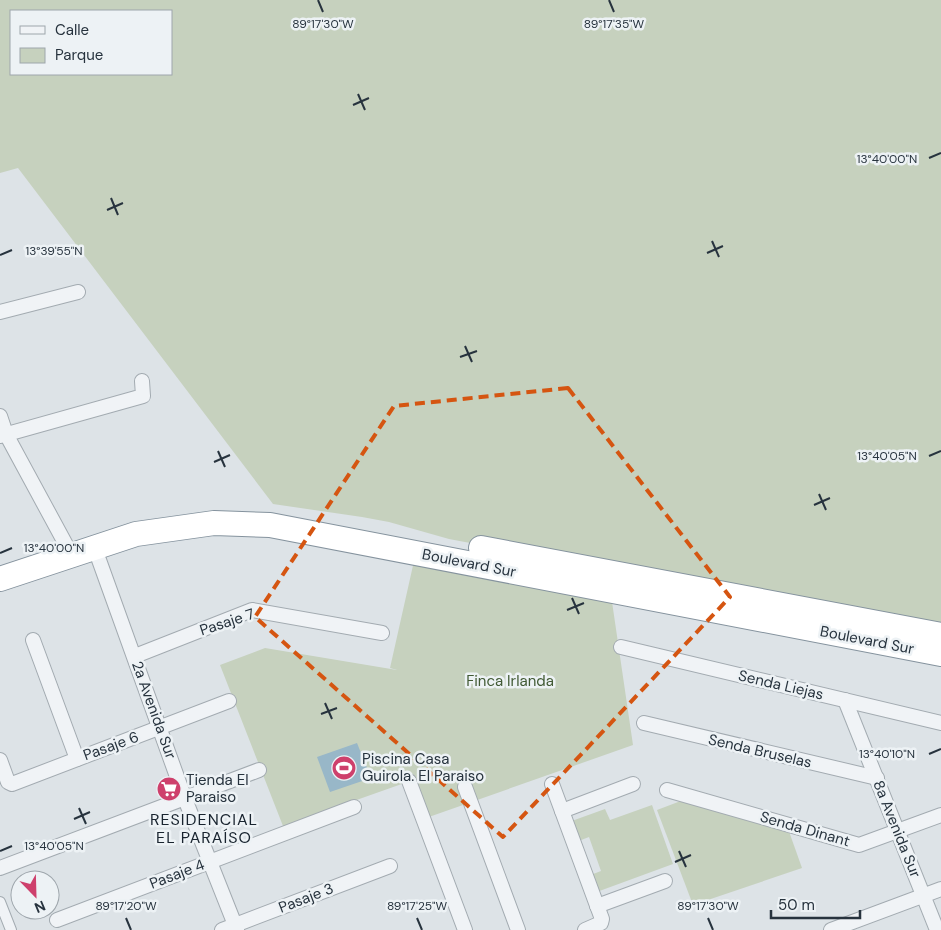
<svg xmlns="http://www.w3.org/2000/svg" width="941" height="930" font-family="'DM Sans',sans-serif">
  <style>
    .green { fill: #c6d1be; fill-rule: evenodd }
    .water { fill: #98b7c8 }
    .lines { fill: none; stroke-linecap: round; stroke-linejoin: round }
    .pedestrian-casing { stroke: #a3abb1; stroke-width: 12 }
    .minor-casing { stroke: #a3abb1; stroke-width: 16 }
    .trunk-casing { stroke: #85939e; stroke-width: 26 }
    .pedestrian { stroke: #f0f3f6; stroke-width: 10 }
    .minor { stroke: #f0f3f6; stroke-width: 14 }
    .trunk { stroke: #fff; stroke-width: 24 }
    .marked { fill: none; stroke: #d55511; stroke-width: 4; stroke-dasharray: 10 6; stroke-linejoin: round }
    .ticks { fill: none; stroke: #27333e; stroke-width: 2 }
    .labels { text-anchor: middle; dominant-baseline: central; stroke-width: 5; stroke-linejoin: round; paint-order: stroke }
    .street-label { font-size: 15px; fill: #27333e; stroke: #edf2f5 }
    .park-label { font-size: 15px; fill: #415a34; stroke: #edf2f5 }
    .poi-label { font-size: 15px; fill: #27333e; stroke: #edf2f5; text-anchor: start }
    .neighbourhood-label { font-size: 16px; letter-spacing: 1px; fill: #19242f; stroke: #edf2f5 }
    .ticks-label { font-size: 12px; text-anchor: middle; fill: #27333e; stroke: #edf2f5; stroke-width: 5; stroke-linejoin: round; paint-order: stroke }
  </style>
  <rect width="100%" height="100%" fill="#dde3e7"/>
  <g class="green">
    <path d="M0,0H941V627L655,578L449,539L389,522L362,517L273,504L18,168L0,173ZM11,11H171V74H11Z"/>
    <path d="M414,561L611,595L633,745L426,818L413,780L283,826L220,665L265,648L397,670L390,668Z"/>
    <path d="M686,799L786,823L802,868L693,905L657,810Z"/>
    <path d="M652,805L673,864L594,893L588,876L601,871L589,837L576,842L569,822L605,809L610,820Z"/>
  </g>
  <path class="water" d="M357,743L371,778L330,792L317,757Z"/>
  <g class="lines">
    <defs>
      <path id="pedestrian" d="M0,902L11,930"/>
      <g id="minor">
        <path d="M0,312L78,292"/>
        <path d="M0,416L6,434L71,554"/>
        <path d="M0,436L143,396L142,381"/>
        <path d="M94,546L185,799L237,930"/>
        <path d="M33,640L77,759"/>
        <path d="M621,647L941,723"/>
        <path d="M135,656L252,610L382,633"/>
        <path d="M845,700L937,930"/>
        <path d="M644,723L877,778"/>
        <path d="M0,760L8,782L12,784L229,701"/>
        <path d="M409,781L465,930"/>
        <path d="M552,784L602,919L601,923L585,930"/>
        <path d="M465,787L518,930"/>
        <path d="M667,790L859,845L941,815"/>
        <path d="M562,811L633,784"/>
        <path d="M0,868L259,770"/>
        <path d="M597,906L665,881"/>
        <path d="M57,920L354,807"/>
        <path d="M222,930L390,866"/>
        <path d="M831,930L941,889"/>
      </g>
      <g id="trunk">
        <path d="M481,548L941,635"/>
        <path d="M0,579L136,534L214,523L270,525L941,654"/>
      </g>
    </defs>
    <use href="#pedestrian" class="pedestrian-casing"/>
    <use href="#minor" class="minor-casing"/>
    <use href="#trunk" class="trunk-casing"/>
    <use href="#pedestrian" class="pedestrian"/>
    <use href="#minor" class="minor"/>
    <use href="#trunk" class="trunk"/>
  </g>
  <path class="marked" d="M568,388L730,597L503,837L255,617L394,406Z"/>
  <path class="ticks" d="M318,0L323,12M609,0L614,12M358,94L365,110M353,105L369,98M929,158L941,153M111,198L118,215M107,210L123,203M712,241L719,257M707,253L723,246M0,255L12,250M465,346L472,362M460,357L477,351M218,451L225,467M929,456L941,451M214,462L230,455M819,494L826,510M814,505L830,498M0,553L12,548M572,598L579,614M567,610L584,603M325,703L332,719M321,714L337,708M929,754L941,749M79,808L86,824M74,819L90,812M0,851L12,846M679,851L686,867M675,862L691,855M126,918L131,930M417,918L422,930M708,918L713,930"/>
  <defs>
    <symbol id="stadium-disc" viewBox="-11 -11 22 22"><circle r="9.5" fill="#ce406c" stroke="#edf2f5"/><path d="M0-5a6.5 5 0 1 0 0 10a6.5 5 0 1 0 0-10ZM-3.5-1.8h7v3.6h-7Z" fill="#fff"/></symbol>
    <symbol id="supermarket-disc" viewBox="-11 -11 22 22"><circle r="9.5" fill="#ce406c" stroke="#edf2f5"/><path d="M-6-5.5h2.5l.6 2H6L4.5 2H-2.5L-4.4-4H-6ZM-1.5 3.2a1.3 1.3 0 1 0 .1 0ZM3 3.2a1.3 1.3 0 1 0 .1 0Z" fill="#fff"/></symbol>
  </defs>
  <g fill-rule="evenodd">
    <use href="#stadium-disc" x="330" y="754" width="28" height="28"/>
    <use href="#supermarket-disc" x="155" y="775" width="28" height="28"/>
  </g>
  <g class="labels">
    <g class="street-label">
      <text transform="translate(469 563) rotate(11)">Boulevard Sur</text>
      <text transform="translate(227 622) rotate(-18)">Pasaje 7</text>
      <text transform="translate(867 640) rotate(11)">Boulevard Sur</text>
      <text transform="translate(781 685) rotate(13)">Senda Liejas</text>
      <text transform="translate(154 710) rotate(70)">2a Avenida Sur</text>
      <text transform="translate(111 746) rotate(-20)">Pasaje 6</text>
      <text transform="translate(760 751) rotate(13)">Senda Bruselas</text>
      <text transform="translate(805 829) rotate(16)">Senda Dinant</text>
      <text transform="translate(897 829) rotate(68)">8a Avenida Sur</text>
      <text transform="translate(177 874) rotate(-21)">Pasaje 4</text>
      <text transform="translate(306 898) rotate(-21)">Pasaje 3</text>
    </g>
    <g class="park-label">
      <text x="510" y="681">Finca Irlanda</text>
    </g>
    <g class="poi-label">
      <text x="362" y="759">Piscina Casa<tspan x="362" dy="17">Guirola. El Paraiso</tspan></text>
      <text x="186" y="780">Tienda El<tspan x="186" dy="17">Paraiso</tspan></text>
    </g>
    <g class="neighbourhood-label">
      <text x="204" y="819">RESIDENCIAL<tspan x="204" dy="18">EL PARAÍSO</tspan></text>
    </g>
  </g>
  <g class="ticks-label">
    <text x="323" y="28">89°17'30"W</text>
    <text x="614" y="28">89°17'35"W</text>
    <text x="887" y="163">13°40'00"N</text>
    <text x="54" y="255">13°39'55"N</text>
    <text x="887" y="460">13°40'05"N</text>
    <text x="54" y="552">13°40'00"N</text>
    <text x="887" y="758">13°40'10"N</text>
    <text x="54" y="850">13°40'05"N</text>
    <text x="126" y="910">89°17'20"W</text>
    <text x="417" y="910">89°17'25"W</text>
    <text x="708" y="910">89°17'30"W</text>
  </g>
  <rect x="10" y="10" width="162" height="65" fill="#edf2f5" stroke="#9ea6ac"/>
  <rect x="20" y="26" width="25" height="8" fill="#f0f3f6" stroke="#9ea6ac"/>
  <text x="55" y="35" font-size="15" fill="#27333e">Calle</text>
  <rect x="20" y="48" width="25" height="15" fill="#c6d1be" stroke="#9ea6ac"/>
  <text x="55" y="60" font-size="15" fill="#27333e">Parque</text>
  <g transform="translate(35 895) rotate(157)"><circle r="24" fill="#edf2f5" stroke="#9ea6ac"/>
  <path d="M0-4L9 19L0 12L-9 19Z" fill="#ce406c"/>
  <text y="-8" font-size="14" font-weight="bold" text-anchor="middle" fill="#27333e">N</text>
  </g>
  <path d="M771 910v8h89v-8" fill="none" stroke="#27333e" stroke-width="2.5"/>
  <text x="778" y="910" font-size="15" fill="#27333e" stroke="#edf2f5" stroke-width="4" paint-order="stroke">50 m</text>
</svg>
